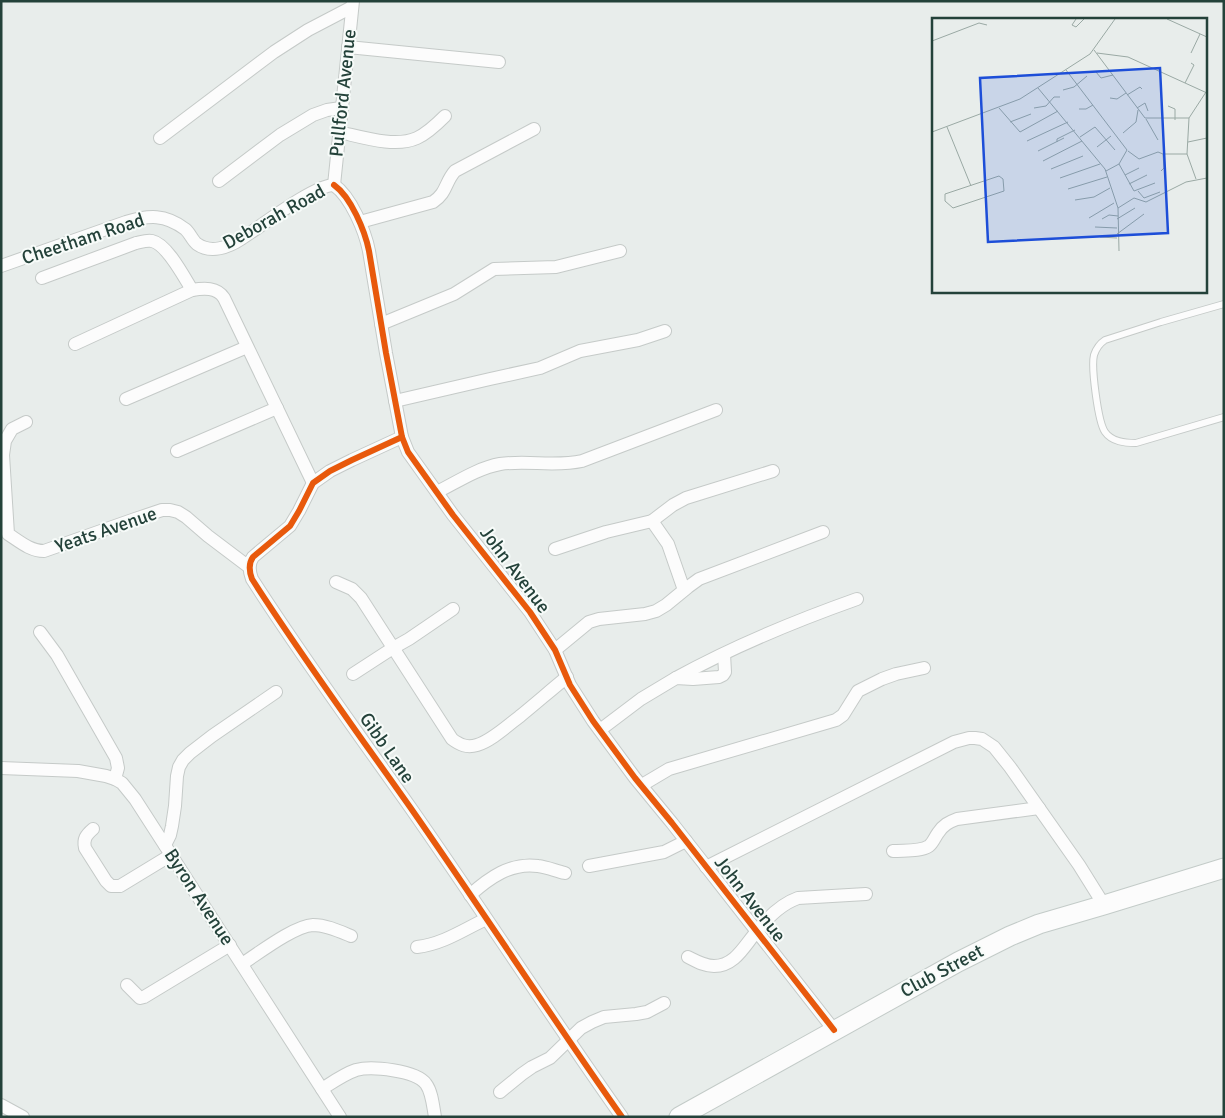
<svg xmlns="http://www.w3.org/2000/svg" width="1225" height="1118" font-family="Signika,sans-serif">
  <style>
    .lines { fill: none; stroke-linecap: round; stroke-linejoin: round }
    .lane-casing { stroke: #c5cac8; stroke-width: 8 }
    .street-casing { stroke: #c5cac8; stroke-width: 14 }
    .secondary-casing { stroke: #c3cbc8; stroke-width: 21 }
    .lane { stroke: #fcfcfc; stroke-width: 6 }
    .street { stroke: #fcfcfc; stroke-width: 12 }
    .secondary { stroke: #fcfcfc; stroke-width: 19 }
    .cycleway-casing { stroke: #f7fbf9; stroke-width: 9 }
    .cycleway { stroke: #e8590c; stroke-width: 6 }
    .labels { text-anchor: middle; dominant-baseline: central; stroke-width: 4; stroke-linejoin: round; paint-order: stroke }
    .street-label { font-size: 19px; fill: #24423a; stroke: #f7fbf9 }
    .inset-road { fill: none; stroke: #9aa9a4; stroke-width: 1 }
    .view { fill: #1d4ed8; fill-opacity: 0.15; stroke: #1d4ed8; stroke-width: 2.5 }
    .inset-edge { fill: none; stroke: #24423a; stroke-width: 2.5 }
  </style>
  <rect width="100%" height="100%" fill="#e8edeb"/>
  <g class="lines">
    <defs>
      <path id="lane" d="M1224,304L1161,322L1105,340C1099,344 1096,349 1094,355C1091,367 1098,422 1105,432C1112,442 1125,443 1136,443L1224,417"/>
      <g id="street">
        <path d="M348,47L499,62"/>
        <path d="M339,132C362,137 395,148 417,138C428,133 437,124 445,116"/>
        <path d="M160,138L274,52L308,30L352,7"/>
        <path d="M219,181L280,135L313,115L327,110L341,108"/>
        <path d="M334,185C351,197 365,231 369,251L386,353L402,437L408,452L453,515L530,612L555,650L570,685L593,721L635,778L672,823L834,1030"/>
        <path d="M334,185L353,1"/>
        <path d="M360,222L433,202C447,193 445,182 455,171L534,129"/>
        <path d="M1,266L126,222C149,215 165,214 185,229C190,233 192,240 197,244C211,254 229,247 241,239C260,227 314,185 334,185"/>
        <path d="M42,278L136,243C141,242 147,240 152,241C167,244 184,277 192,290"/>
        <path d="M381,324L454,294L494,269L556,267L620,251"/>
        <path d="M75,344L192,290C204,288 217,287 224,298L313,483"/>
        <path d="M126,399L247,347"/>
        <path d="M395,401L490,379L540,368L580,351L638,340L665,331"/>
        <path d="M26,422L12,429L5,441L3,455L8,534C19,541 30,551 44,551L135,519L162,510H170L178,512L186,517L208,536L249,567"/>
        <path d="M402,437L352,460L330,471L313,483L299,511L290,526L253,557C248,564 249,571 252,579C302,657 357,732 410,807C482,910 550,1015 622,1117"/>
        <path d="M177,451L277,408"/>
        <path d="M437,492C457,482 478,468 500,464C527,460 555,467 582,461L716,410"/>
        <path d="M652,521L668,544L684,590"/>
        <path d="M555,549L606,532L652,521L673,505L686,498L773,471"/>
        <path d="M336,582L352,589L361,598L452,739C460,745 467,748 477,745C491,741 507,726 519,717C535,704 551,690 567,677"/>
        <path d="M40,632L57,655L116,758L118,768L115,779"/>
        <path d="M555,650L589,622L599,619L645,614L656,611L666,605L688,587L699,579L823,532"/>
        <path d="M353,674L393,648L409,639L453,609"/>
        <path d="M676,678C734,646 795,621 857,599"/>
        <path d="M600,730L641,699L676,678L693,679L719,677L723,675L725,672L724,654"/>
        <path d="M1,768L78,771L106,776L115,779L122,783L135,799L340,1117"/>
        <path d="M642,785L669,769L836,720L843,715L858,691L882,679L896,674L924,668"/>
        <path d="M93,829C86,835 83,839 85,848L106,881L111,886H120L171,855"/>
        <path d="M165,845L170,835L172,826L175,806L177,776L179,767L183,760L190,753L212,736L276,692"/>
        <path d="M893,851C904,850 920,852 929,846C933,843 935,837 938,833C943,825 949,822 957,819L1039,808"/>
        <path d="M589,866L664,852L686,841"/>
        <path d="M706,867L954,742L969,738H975L982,739L994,747L1010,767L1079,865L1104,905"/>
        <path d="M470,895C489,878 511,862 538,866C547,867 556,871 565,873"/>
        <path d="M417,947C443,944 463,930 486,919"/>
        <path d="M688,957C696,961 704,966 714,966C736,966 745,944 758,930C769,916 781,904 798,898L866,894"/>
        <path d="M242,964C259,953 294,926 313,925C326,925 339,931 351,936"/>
        <path d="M127,985L140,998L144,997L230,945"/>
        <path d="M322,1089C333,1082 344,1074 356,1070C371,1066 416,1070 426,1084C432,1092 433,1106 435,1117"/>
        <path d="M500,1092L522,1074L532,1067L550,1058L581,1028L592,1022L604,1017L636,1014L647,1012L664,1003"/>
        <path d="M1,1105L23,1117"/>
      </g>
      <path id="secondary" d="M679,1117L958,962L1010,936L1039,924L1104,905L1224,868"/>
    </defs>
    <use href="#lane" class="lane-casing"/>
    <use href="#street" class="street-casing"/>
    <use href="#secondary" class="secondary-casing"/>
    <use href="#lane" class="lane"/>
    <use href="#street" class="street"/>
    <use href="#secondary" class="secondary"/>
    <defs>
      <g id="cycleway">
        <path d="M334,185C351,197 365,231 369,251L386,353L402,437L408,452L453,515L530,612L555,650L570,685L593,721L635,778L672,823L834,1030"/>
        <path d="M402,437L352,460L330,471L313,483L299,511L290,526L253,557C248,564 249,571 252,579C302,657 357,732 410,807C482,910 550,1015 622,1117"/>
      </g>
    </defs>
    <use href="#cycleway" class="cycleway-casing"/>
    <use href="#cycleway" class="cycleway"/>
  </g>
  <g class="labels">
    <g class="street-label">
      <text transform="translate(343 93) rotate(-84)">Pullford Avenue</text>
      <text transform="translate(274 217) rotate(-29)">Deborah Road</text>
      <text transform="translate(83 239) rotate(-18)">Cheetham Road</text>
      <text transform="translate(106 530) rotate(-19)">Yeats Avenue</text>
      <text transform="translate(515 570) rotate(53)">John Avenue</text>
      <text transform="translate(387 748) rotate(55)">Gibb Lane</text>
      <text transform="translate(199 897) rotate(57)">Byron Avenue</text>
      <text transform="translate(750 899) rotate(52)">John Avenue</text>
      <text transform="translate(942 971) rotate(-28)">Club Street</text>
    </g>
  </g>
  <g transform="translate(932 18)">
    <rect width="275" height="275" fill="#e8edeb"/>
    <path class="inset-road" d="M144,1L140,7L144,9L152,1M235,1L275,19M0,23L47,5L55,7M162,32L213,100H257M165,35L196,39L275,75M259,35L268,16M134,52L195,132L187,146L174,153M164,54L169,60L181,57M253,65L262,47L259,45M106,70L173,151L186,190M131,72L142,69L155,58M195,77L208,69L210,71M178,80L185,81L194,75M236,88L243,91V102M67,90L88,114L126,93M102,90L114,88L122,79H128M205,90L213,85L216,93M147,91H154L161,87M214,101L226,122M78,104L99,96M15,109L39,168M0,114L88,81L158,36L183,1M191,115L204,104L206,92M148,119L163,109L183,132M95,123L136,104M125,124V121L143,112M256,124L275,120M165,129L179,118M106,133L132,120M196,133L207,141L226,134L231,136L232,150L229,153M231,136H255M111,143L150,123M187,146L202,173L223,165M119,151L151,138M193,157L207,150M67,158L71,161L72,173L21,190L13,183V176ZM128,160L168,146M264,161L255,136L257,100L274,74M197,166L215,157M136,171L175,159M206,173L212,180L228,174M143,182L162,179L178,170M186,190L202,180L214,184L254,164L275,160M186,190L187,233M157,200L182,185M170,201L177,197L186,198M185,201L203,190M163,209L185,210M185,216L212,196M168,219L185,220"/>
    <path class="view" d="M228,50L236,215L56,224L48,60Z"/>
    <rect width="275" height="275" class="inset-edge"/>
  </g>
  <rect width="1225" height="1118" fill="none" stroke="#24423a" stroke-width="5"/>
</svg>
